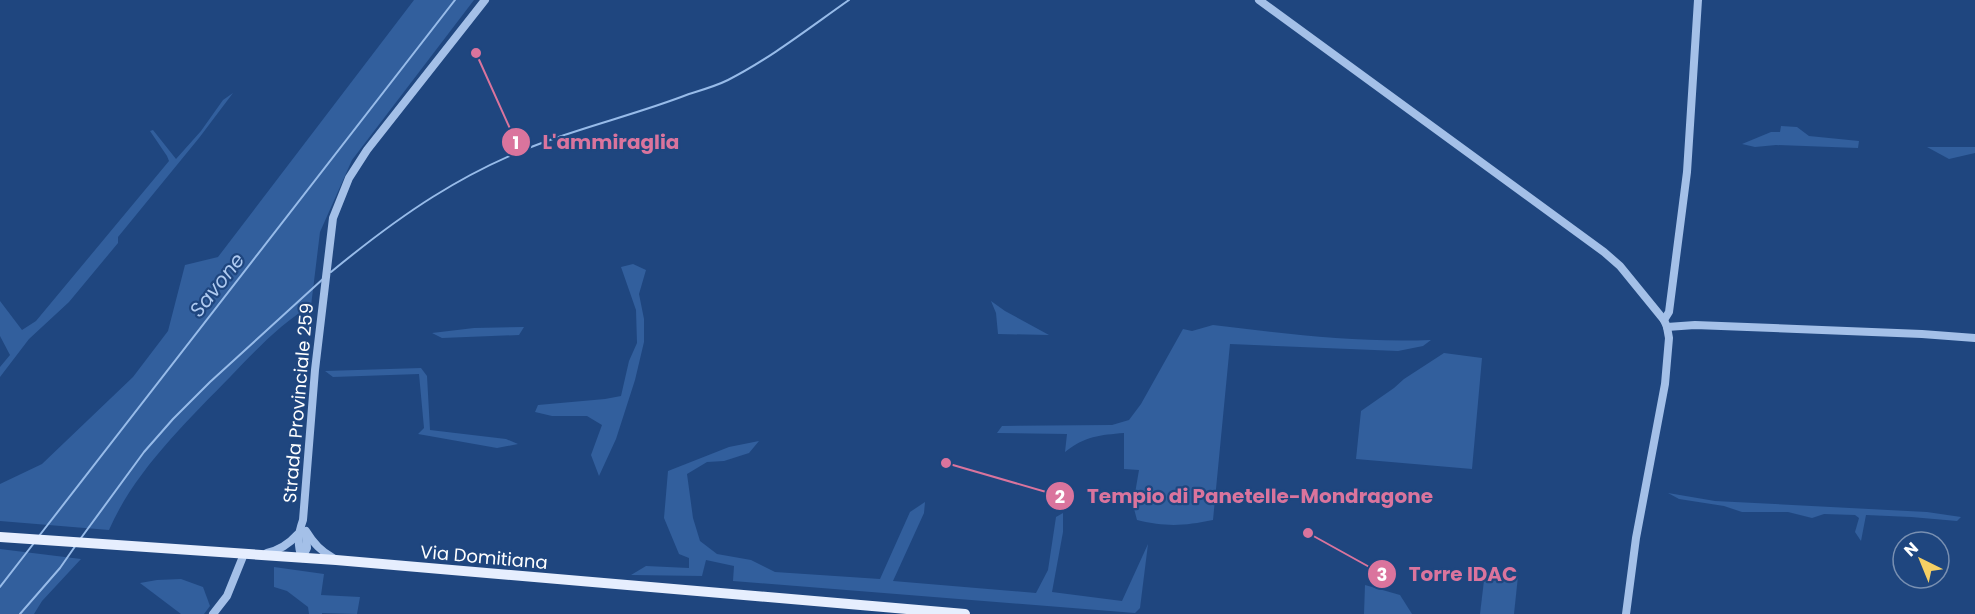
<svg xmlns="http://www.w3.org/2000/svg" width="1975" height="614" font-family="Poppins,sans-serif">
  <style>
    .green { fill: #325f9d }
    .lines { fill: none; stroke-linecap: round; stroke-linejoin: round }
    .stream { stroke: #97bbe9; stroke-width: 2 }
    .minor { stroke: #a4c0e8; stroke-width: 8 }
    .major { stroke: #e6eefe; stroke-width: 10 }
    .labels { text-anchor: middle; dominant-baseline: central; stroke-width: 4.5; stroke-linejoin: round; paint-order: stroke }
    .street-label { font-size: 18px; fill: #fff; stroke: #1f467f }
    .water-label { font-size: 20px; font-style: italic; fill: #afcaf0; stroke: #1f467f }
    .leader { fill: none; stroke: #da749d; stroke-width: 2 }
    .callout-dot { fill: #da749d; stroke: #1f467f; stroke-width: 2 }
    .mark-label { font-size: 18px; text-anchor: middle; font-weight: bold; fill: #fff }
    .callout-label { font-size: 20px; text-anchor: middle; font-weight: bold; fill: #da749d; stroke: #1f467f; stroke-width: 4.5; stroke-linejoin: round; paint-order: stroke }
  </style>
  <rect width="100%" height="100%" fill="#1f467f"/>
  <g class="green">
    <path d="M414,0H474L352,160L320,232L311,306C282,322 254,352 231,376C187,421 134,472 109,530L0,521V484L42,464L133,377L168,331L185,265L218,257Z"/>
    <path d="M233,93L199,138L118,237V243L69,302L29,339L0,377V367L10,355L0,336V301L22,330L36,321L169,161L167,156L150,131L153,130L176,159L201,131L223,100Z"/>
    <path d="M1781,126L1797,127L1809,136L1859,141L1858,148L1776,145L1755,147L1742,144L1771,132H1780Z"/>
    <path d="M1927,147H1975V153L1949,159Z"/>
    <path d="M633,264L646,270L639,294L644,319V342L635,380L616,439L599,476L591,455L602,425L587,416H552L535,412L538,405L605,399L621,396L629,361L637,343L636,310L621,267Z"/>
    <path d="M991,301L1005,311L1049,335L998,334L996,313Z"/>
    <path d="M1213,325C1286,334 1358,343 1431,340L1423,346L1398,351L1230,344L1213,520C1184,526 1166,527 1137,520L1133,505L1139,470L1124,469V433C1100,435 1085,436 1065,452L1067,434L997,433L1002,426L1112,425L1129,420L1141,404L1183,329L1192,331Z"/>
    <path d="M524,327L519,335L442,338L432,333L474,328Z"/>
    <path d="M1444,353L1482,358L1472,469L1356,459L1361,411L1394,388L1404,379Z"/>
    <path d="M421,368L427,376L430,430L506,439L518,444L497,448L418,434L424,428L419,374L333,377L325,371Z"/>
    <path d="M759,441L749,453L724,461L707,462L687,474L693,518L700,541L717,554L751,560L775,572L880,579L910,512L925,502L924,513L893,581L1036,593L1048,570L1056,517L1063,513V532L1052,592L1122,601L1148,544L1140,608L1135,613L733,581L734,566L706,560L702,576L631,575L646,566L689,568V558L679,554L664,518L668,471L729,447Z"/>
    <path d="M1668,493L1715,501L1927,512L1961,517L1957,521L1911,517L1866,515L1861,541L1855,532L1859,518L1855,515L1824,514L1812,518L1788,512H1742L1724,506L1679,499Z"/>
    <path d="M0,549L81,559L42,601L34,614H0Z"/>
    <path d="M274,567L324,574L321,595L360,597L357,614L322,613V614H309L308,607L287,591L274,587Z"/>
    <path d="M1485,572L1518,576L1514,614H1480Z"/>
    <path d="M181,579L203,587L210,606L204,614H181L140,583L157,580Z"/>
    <path d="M1365,585L1400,595L1412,614H1364Z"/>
  </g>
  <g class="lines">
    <g class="stream">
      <path d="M331,272C399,216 463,171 547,141C594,124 643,112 689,94C702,90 716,86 728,80C771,58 809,28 849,0"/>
      <path d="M39,536L455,0"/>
      <path d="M81,538L144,452L173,419L210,382L324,278"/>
      <path d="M0,587L34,543"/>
      <path d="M20,614L60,568L76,545"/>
    </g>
    <g class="minor">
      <path d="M1259,0L1604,252L1620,266L1664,320L1667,327L1669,338L1665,384L1636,538L1626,614"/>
      <path d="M1664,320L1669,312L1687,172L1698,0"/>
      <path d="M1667,327L1695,325L1922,334L1975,338"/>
      <path d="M306,531C314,544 321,551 333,558"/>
      <path d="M267,553C280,550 289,544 298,534"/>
      <path d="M302,558C297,544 298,534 303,520L315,370L333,218L349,178L367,150L485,0"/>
      <path d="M302,558L307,548L306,533"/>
      <path d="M213,614L227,596L244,554"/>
    </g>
    <path class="major" d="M0,537L336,560L965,614"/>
  </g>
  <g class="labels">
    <g class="street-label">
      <text transform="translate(298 403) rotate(-85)">Strada Provinciale 259</text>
      <text transform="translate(484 557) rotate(5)">Via Domitiana</text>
    </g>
    <g class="water-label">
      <text transform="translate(217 285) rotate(-52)">Savone</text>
    </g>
  </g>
  <path class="leader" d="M476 53L516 142M946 463L1060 496M1308 533L1382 574"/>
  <g class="callout-dot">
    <circle cx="476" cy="53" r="6"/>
    <circle cx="946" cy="463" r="6"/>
    <circle cx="1308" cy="533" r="6"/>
    <circle cx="516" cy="142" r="15"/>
    <circle cx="1060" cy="496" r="15"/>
    <circle cx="1382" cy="574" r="15"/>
  </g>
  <g class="mark-label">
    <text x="516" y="149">1</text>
    <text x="1060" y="503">2</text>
    <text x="1382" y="581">3</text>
  </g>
  <g class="callout-label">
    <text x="611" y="149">L'ammiraglia</text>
    <text x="1260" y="503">Tempio di Panetelle-Mondragone</text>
    <text x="1463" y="581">Torre IDAC</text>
  </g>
  <g transform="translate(1921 560) rotate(317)"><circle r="28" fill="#1f467f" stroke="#7990b2" stroke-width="1.5"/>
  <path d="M0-4.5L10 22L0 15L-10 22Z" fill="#f6d064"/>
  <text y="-9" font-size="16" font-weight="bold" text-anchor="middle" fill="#ffffff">N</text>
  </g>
</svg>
